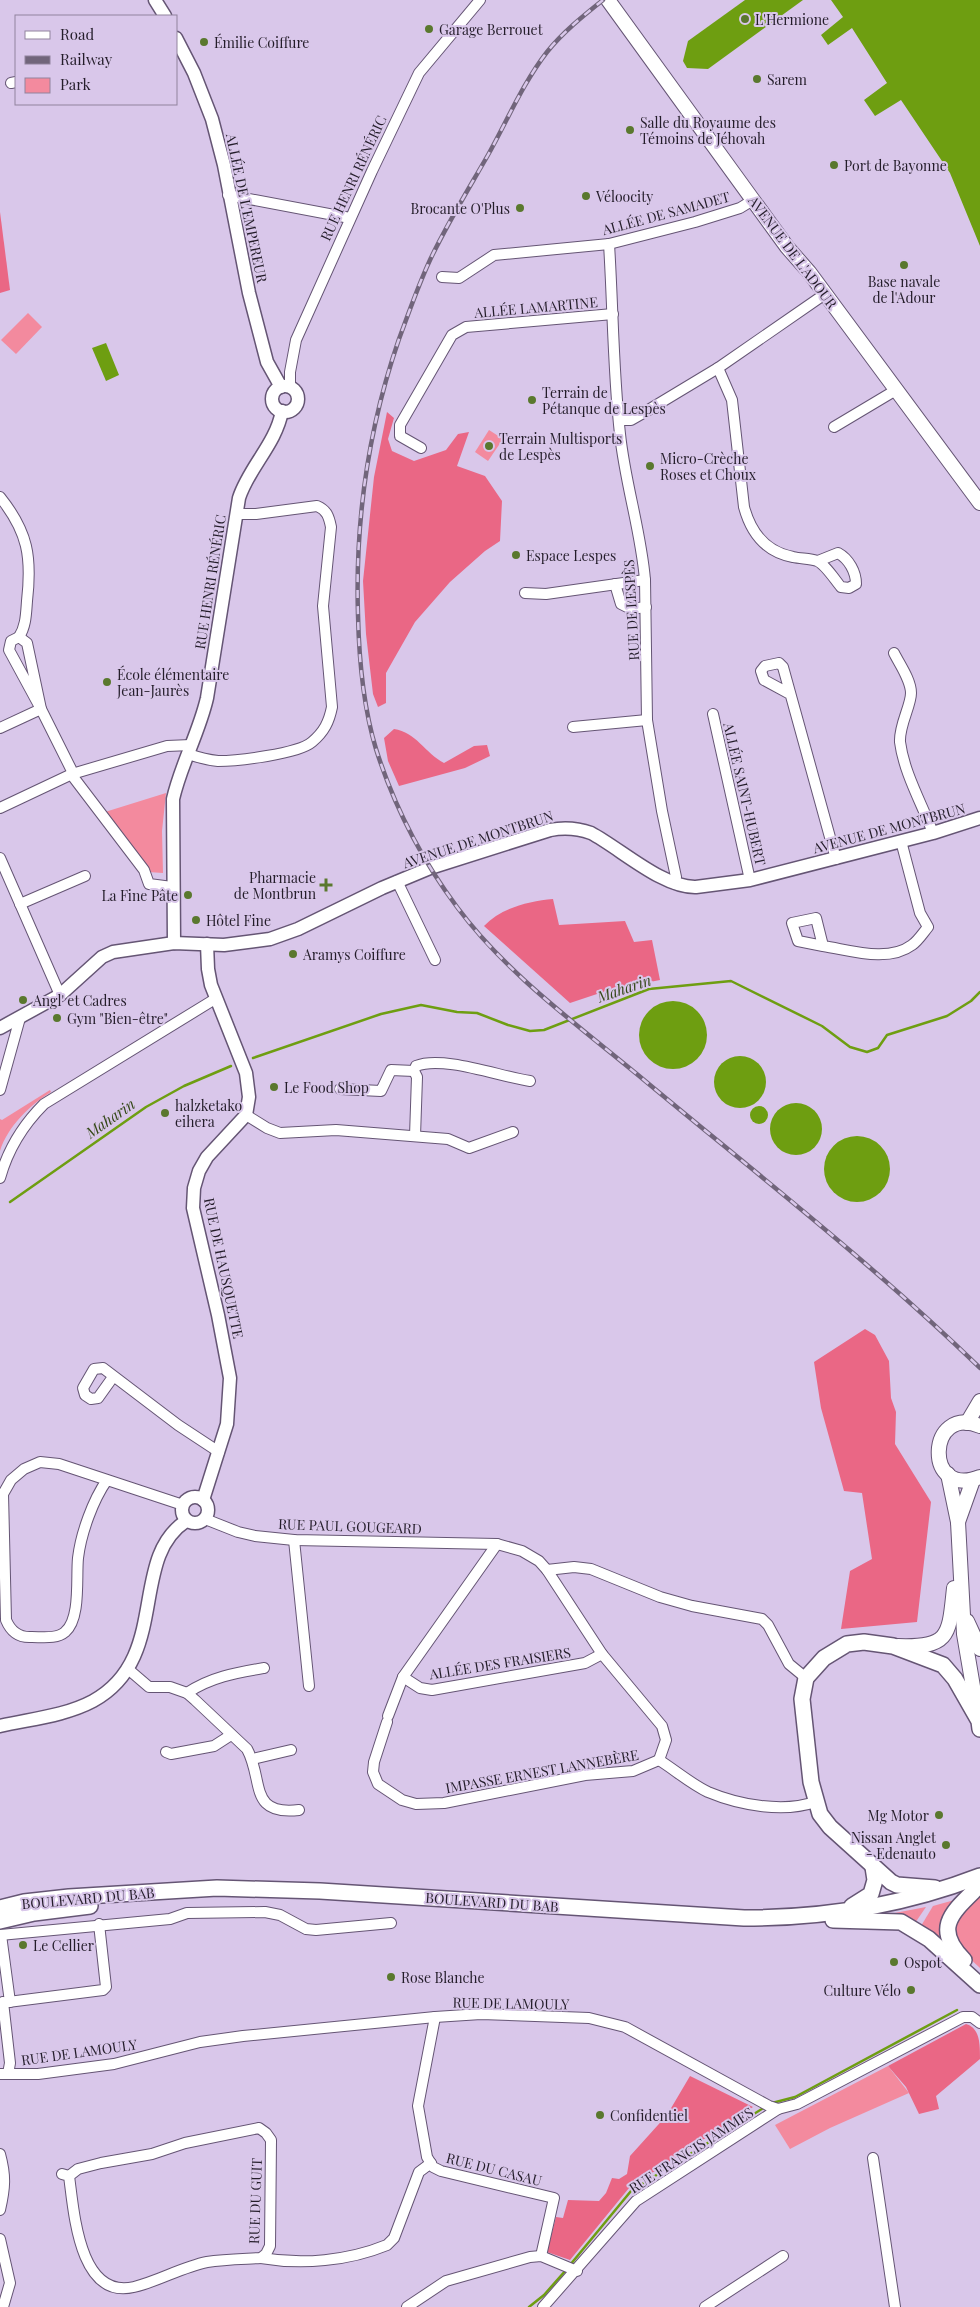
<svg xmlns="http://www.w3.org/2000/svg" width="980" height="2307" font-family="'Playfair Display',serif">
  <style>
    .green { fill: #f38a9e }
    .forest { fill: #ea6785 }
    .water { fill: #6e9e11 }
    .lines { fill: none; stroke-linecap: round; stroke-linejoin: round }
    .stream { stroke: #6e9e11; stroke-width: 2.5 }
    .minor-casing { stroke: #655574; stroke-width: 12 }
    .tertiary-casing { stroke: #655574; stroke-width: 15 }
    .secondary-casing { stroke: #655574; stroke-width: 16 }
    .primary-casing { stroke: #655574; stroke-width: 18 }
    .minor { stroke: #fff; stroke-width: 10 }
    .tertiary { stroke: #fff; stroke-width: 12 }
    .secondary { stroke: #fff; stroke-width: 14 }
    .primary { stroke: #fff; stroke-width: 15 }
    .rail-casing { stroke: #71657b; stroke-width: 4.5 }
    .rail { stroke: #d9c7ea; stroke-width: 2.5; stroke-dasharray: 8; stroke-linecap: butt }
    .poi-dot { fill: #5a782e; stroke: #d9c7ea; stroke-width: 2 }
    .labels { text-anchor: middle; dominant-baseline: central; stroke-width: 4; stroke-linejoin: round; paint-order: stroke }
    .poi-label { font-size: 14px; fill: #241d2a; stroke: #d9c7ea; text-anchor: start }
    .street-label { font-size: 14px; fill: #241d2a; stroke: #d9c7ea }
    .water-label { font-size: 15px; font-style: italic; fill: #344817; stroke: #d9c7ea }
  </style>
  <rect width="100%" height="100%" fill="#d9c7ea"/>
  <g class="green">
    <path d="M28,313L42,327L16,354L1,340Z"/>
    <path d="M489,430L503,439L488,461L475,452Z"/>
    <path d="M166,793L162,831L163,873L148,872L105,812Z"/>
    <path d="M50,1090L51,1092C29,1106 8,1126 0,1151V1119L2,1120Z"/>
    <path d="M980,1896V1968L966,1955L954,1934V1924L974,1900Z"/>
    <path d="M958,1899L947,1947L921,1926L933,1906Z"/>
    <path d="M926,1907L915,1923L879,1916Z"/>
    <path d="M888,2066L909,2093L830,2128L790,2149L775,2125Z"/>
  </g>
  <g class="forest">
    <path d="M0,212L10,290L0,293Z"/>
    <path d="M387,412L394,418L388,439L392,451L414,461L446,450L458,434L469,432L457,466L485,476L502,501L500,541L485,551L450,582L415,622L386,673V703L378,707L373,694L366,634L363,581L374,477Z"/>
    <path d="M394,729C416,732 425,753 444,763L474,746L487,745L490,756L465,768L399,786L388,761L384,738Z"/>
    <path d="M553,899L559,925L625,921L634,942L652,940L660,980L609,990L570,1003L484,926C501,908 529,901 553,899Z"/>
    <path d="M865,1329L875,1335L889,1361L891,1398L896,1412L895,1444L931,1502L917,1622L841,1629L850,1571L872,1559L862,1493L844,1491L821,1408L814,1362Z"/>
    <path d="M966,2024C980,2028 980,2044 980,2059L936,2096L939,2109L919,2114L906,2087L888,2066Z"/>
    <path d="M690,2076L753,2107L629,2188L570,2260L547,2252L556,2217L563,2218L568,2200L599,2201L606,2193L612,2178L619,2179L627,2174L630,2156L667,2115Z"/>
  </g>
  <g class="water">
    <path d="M745,0H803L708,69L687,68L683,61L688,41Z"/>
    <path d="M831,0H980V246L950,173L901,100L875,116L864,100L887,83L852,28L828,45L821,35L843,17Z"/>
    <path d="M106,343L119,375L106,381L92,348Z"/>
    <circle cx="673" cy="1035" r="34"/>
    <circle cx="740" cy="1082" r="26"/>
    <circle cx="796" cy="1129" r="26"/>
    <circle cx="759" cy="1115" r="9"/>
    <circle cx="857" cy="1169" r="33"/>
  </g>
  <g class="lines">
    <g class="stream">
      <path d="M253,1058L381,1014L421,1005L457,1012L477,1013L508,1025L530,1031L544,1030L649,989L731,981L822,1026L850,1047L867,1052L878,1048L887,1035L947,1016L971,1001L980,992"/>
      <path d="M10,1202L146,1107L184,1086L231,1066"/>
      <path d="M772,2103L795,2097L957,2010"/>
      <path d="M570,2265L631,2191L765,2107"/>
      <path d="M529,2307L544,2295L566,2270"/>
    </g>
    <defs>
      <g id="minor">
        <path d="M11,83L16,82"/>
        <path d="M228,195L350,218"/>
        <path d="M609,244C613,307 613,371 620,434C625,483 641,531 645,580L647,720L662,811L676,877L675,884"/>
        <path d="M442,277L459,278L494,255L609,244L695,222L740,208L753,200"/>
        <path d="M718,368L732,400L744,507C751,533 766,552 793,557C801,559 810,558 817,561C825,564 835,580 841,587L849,588L856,584C856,572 849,559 838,553L818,561"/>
        <path d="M290,387V372L296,340L372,171L419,73L480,0"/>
        <path d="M619,420H631L645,412L718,368L825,294"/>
        <path d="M834,427L896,390"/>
        <path d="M421,448L400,436V425L452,335L466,327L613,314"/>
        <path d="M0,497C28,532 32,557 27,601C26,614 26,626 19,637"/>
        <path d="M615,584L621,604L631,609L646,607"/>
        <path d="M525,593L546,594L645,580"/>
        <path d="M19,637L27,643L41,709L9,650L11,641Z"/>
        <path d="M894,653C900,665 911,680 911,693C911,706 899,725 900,742C904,773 922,804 933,833"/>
        <path d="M790,694L764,680L761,671L765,666L779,663L783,667L836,859"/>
        <path d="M713,714L750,880"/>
        <path d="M573,727L647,720"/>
        <path d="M0,728L41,709L71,769L74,778L144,870L149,884L172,887"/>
        <path d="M188,754C197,757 208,760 218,761C237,761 298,754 312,742C324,732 329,722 332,707L323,606L331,527C329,517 327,510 317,506L256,514H236"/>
        <path d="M0,808L72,774L167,746L191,745"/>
        <path d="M0,858L60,995"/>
        <path d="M397,881L435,960"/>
        <path d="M20,904L85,876"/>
        <path d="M823,946L798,941L792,923L816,918L823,946C850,950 888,963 912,945C918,941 923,933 928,927L920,913L901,841"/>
        <path d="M340,1089L381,1091L391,1070L414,1071"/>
        <path d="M0,1090L20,1018"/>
        <path d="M246,1115L267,1128L280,1133L336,1130L448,1139L469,1148L513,1132"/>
        <path d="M415,1136L417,1077L414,1071L416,1066C443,1055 501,1077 530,1081"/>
        <path d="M0,1178C8,1149 23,1125 44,1104L215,999"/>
        <path d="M113,1377L98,1398L91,1399L85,1395L83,1388L94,1369L103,1368L178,1425L219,1452"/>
        <path d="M107,1480C93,1500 81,1533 78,1558C76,1577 81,1619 65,1632C57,1639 43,1637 32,1637C19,1638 11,1632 6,1620L3,1494L11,1480L24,1469L40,1462L59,1464L183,1505"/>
        <path d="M205,1519L238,1532L255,1536L294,1540L497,1544L522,1551L539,1561L547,1570L602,1654L662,1726L666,1740L659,1760"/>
        <path d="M294,1540L309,1686"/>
        <path d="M547,1570L574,1567L591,1569L660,1597L692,1606L762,1619L768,1625L789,1664L806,1678"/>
        <path d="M128,1669L149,1687H170L187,1693L195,1700L247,1749C264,1780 248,1816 299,1810"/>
        <path d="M403,1677L420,1688L432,1690L585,1663L602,1654"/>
        <path d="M187,1693C211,1677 235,1673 264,1668"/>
        <path d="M388,1716L403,1677L497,1544"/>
        <path d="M387,1722L374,1762L373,1772L378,1784L402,1800L416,1804L444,1803L585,1775L633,1771L659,1760"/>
        <path d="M166,1752L171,1754L214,1746L231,1735"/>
        <path d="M253,1759L291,1750"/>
        <path d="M659,1760C675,1770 691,1784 708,1792C739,1805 783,1813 815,1802"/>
        <path d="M0,1935L170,1919L187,1913L265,1912L280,1915L306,1929L316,1930L391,1923"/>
        <path d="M1,1935L10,2002"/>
        <path d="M3,2002L10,2063L8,2074"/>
        <path d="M0,2003L103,1990L106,1987L99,1924"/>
        <path d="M435,2017L418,2106L427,2157L433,2167L441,2171L554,2198L541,2256"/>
        <path d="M0,2074H38L114,2064L200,2042L243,2036L435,2017L481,2014L589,2018L625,2027L769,2106L778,2109L797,2104L963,2017H972L980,2023"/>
        <path d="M0,2154C6,2176 5,2188 0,2210"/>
        <path d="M873,2158L895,2307"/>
        <path d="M62,2174L69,2176C74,2212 79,2300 134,2287C159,2281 182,2267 207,2262C224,2259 243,2259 261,2258L266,2254L270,2246L271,2140L266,2133L259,2128L185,2143L152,2154L101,2163L78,2169L69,2176"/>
        <path d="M0,2239L10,2283L3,2307"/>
        <path d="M261,2258C302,2265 348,2261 387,2245L394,2238L419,2172L431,2163"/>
        <path d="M407,2307L446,2281L530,2257L541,2256L577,2271"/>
        <path d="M543,2307L636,2201L778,2109"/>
        <path d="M705,2307L783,2256"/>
      </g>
      <g id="tertiary">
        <path d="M155,0L165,16"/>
        <path d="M176,38L194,73L212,119L224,165L249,293L267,362L281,387"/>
        <circle cx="285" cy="399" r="13"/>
        <path d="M174,943L173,799C181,764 199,733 207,698L239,498C249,467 276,444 282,411"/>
        <path d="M0,1028L60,995L102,957L113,952L174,943L224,945L270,939L298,929L382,888L430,868L550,830C565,827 577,828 591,833C621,849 663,888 696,887L750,880L933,833L980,818"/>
        <circle cx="195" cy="1510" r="13"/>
        <path d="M203,1500L227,1424L230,1378L218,1315L193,1208L194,1188L199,1171L207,1157L246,1115L249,1097L246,1073L211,985L208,969L207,944"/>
        <path d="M0,1726C30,1719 65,1716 93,1701C171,1658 128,1559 186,1521"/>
      </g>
      <g id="secondary">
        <path d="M608,0L787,247L809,272L980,503"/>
        <path d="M967,1423L980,1401"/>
        <path d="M980,1426C927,1403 923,1500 980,1477"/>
        <path d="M948,1474L958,1522L964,1634L978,1716"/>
        <path d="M958,1522L973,1480"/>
        <path d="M967,1621L980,1649"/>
        <path d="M898,1646C951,1648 949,1634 954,1588"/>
      </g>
      <g id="primary">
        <path d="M935,1888L897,1885L891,1882L830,1827L820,1814L811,1782L802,1699L806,1678L824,1658L847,1644L864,1642L893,1646L943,1665L955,1679L979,1721L980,1729"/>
        <path d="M852,1906L871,1894L875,1880L873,1867"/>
        <path d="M0,1908L24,1902L69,1897L217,1888L320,1891L744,1918C825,1918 905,1905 980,1876"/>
        <path d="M833,1920L901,1922L929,1939L980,1985"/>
        <path d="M0,1921L34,1913L90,1906"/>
        <path d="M964,1960C931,1927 954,1911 980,1885"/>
      </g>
    </defs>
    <use href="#minor" class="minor-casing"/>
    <use href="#tertiary" class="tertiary-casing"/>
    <use href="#secondary" class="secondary-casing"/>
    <use href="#primary" class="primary-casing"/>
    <use href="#minor" class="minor"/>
    <use href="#tertiary" class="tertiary"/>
    <use href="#secondary" class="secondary"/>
    <use href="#primary" class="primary"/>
    <defs>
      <path id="rail" d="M603,0C583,16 563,32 547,52C523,83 507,121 488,155C468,190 447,224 430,260C418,286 409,312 399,339C368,429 355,520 358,615C359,660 363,706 376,749C394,806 422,860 457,907C506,973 575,1023 638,1075C753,1171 872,1263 980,1368"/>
    </defs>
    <use href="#rail" class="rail-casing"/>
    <use href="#rail" class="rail"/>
  </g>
  <g class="poi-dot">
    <circle cx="745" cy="19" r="5"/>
    <circle cx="429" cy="29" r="5"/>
    <circle cx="204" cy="42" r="5"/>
    <circle cx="757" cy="79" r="5"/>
    <circle cx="630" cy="130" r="5"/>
    <circle cx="834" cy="165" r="5"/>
    <circle cx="586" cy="196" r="5"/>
    <circle cx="520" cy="208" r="5"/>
    <circle cx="904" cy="265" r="5"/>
    <circle cx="532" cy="400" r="5"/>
    <circle cx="489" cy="446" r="5"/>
    <circle cx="650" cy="466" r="5"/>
    <circle cx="516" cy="555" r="5"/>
    <circle cx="107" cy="682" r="5"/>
    <path d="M323.5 877.5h5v5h5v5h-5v5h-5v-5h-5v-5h5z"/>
    <circle cx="188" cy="895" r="5"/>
    <circle cx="196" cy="920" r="5"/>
    <circle cx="293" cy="954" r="5"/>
    <circle cx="23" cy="1000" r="5"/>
    <circle cx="57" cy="1018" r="5"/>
    <circle cx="274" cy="1087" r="5"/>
    <circle cx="165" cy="1113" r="5"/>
    <circle cx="939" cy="1815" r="5"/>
    <circle cx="946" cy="1845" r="5"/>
    <circle cx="23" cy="1945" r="5"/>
    <circle cx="894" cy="1962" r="5"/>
    <circle cx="391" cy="1977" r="5"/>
    <circle cx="911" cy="1990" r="5"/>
    <circle cx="600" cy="2115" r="5"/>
  </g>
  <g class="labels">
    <g class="poi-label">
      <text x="755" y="19">L'Hermione</text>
      <text x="439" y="29">Garage Berrouet</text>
      <text x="214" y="42">Émilie Coiffure</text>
      <text x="767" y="79">Sarem</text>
      <text x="640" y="122">Salle du Royaume des<tspan x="640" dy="16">Témoins de Jéhovah</tspan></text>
      <text x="844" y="165">Port de Bayonne</text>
      <text x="596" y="196">Véloocity</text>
      <text x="510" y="208" text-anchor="end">Brocante O'Plus</text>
      <text x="904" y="281" text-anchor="middle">Base navale<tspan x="904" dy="16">de l'Adour</tspan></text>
      <text x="542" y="392">Terrain de<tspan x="542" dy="16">Pétanque de Lespès</tspan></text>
      <text x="499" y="438">Terrain Multisports<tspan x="499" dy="16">de Lespès</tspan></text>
      <text x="660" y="458">Micro-Crèche<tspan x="660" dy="16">Roses et Choux</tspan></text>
      <text x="526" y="555">Espace Lespes</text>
      <text x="117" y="674">École élémentaire<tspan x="117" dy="16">Jean-Jaurès</tspan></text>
      <text x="316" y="877" text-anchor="end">Pharmacie<tspan x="316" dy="16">de Montbrun</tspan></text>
      <text x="178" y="895" text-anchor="end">La Fine Pâte</text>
      <text x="206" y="920">Hôtel Fine</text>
      <text x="303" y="954">Aramys Coiffure</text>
      <text x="33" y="1000">Angl' et Cadres</text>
      <text x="67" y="1018">Gym "Bien-être"</text>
      <text x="284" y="1087">Le Food Shop</text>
      <text x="175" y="1105">halzketako<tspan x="175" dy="16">eihera</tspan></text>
      <text x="929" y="1815" text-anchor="end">Mg Motor</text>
      <text x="936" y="1837" text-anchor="end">Nissan Anglet<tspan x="936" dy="16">- Edenauto</tspan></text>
      <text x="33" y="1945">Le Cellier</text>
      <text x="904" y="1962">Ospot</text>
      <text x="401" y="1977">Rose Blanche</text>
      <text x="901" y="1990" text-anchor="end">Culture Vélo</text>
      <text x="610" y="2115">Confidentiel</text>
    </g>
    <g class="street-label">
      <text transform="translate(353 178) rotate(-65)">RUE HENRI RÉNÉRIC</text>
      <text transform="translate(247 208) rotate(78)">ALLÉE DE L'EMPEREUR</text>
      <text transform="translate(666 213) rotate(-15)">ALLÉE DE SAMADET</text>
      <text transform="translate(793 252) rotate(53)">AVENUE DE L'ADOUR</text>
      <text transform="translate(536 307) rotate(-5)">ALLÉE LAMARTINE</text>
      <text transform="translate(210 582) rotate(-81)">RUE HENRI RÉNÉRIC</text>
      <text transform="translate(631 610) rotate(-93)">RUE DE LESPÈS</text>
      <text transform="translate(745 794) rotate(77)">ALLÉE SAINT-HUBERT</text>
      <text transform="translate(889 828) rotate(-15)">AVENUE DE MONTBRUN</text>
      <text transform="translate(478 839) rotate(-18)">AVENUE DE MONTBRUN</text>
      <text transform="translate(224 1268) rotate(78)">RUE DE HAUSQUETTE</text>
      <text transform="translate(350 1526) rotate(2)">RUE PAUL GOUGEARD</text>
      <text transform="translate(500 1663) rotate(-9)">ALLÉE DES FRAISIERS</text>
      <text transform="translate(542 1771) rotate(-10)">IMPASSE ERNEST LANNEBÈRE</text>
      <text transform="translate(88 1898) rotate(-5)">BOULEVARD DU BAB</text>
      <text transform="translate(492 1902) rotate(4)">BOULEVARD DU BAB</text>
      <text transform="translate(511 2003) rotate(1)">RUE DE LAMOULY</text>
      <text transform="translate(79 2052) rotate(-8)">RUE DE LAMOULY</text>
      <text transform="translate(691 2150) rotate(-33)">RUE FRANCIS JAMMES</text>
      <text transform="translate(494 2169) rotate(14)">RUE DU CASAU</text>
      <text transform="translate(255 2201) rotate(-88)">RUE DU GUIT</text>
    </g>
    <g class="water-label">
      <text transform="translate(624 988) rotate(-19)">Maharin</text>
      <text transform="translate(110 1118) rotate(-35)">Maharin</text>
    </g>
  </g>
  <rect x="15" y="15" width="162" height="90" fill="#d9c7ea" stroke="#91839d"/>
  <rect x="25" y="31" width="25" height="8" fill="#ffffff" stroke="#91839d"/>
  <text x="60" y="40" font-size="15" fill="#241d2a">Road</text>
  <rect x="25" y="56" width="25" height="8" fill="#71657b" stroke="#91839d"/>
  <text x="60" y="65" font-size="15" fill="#241d2a">Railway</text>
  <rect x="25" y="78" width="25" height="15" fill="#f38a9e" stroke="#91839d"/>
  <text x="60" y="90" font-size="15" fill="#241d2a">Park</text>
</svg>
